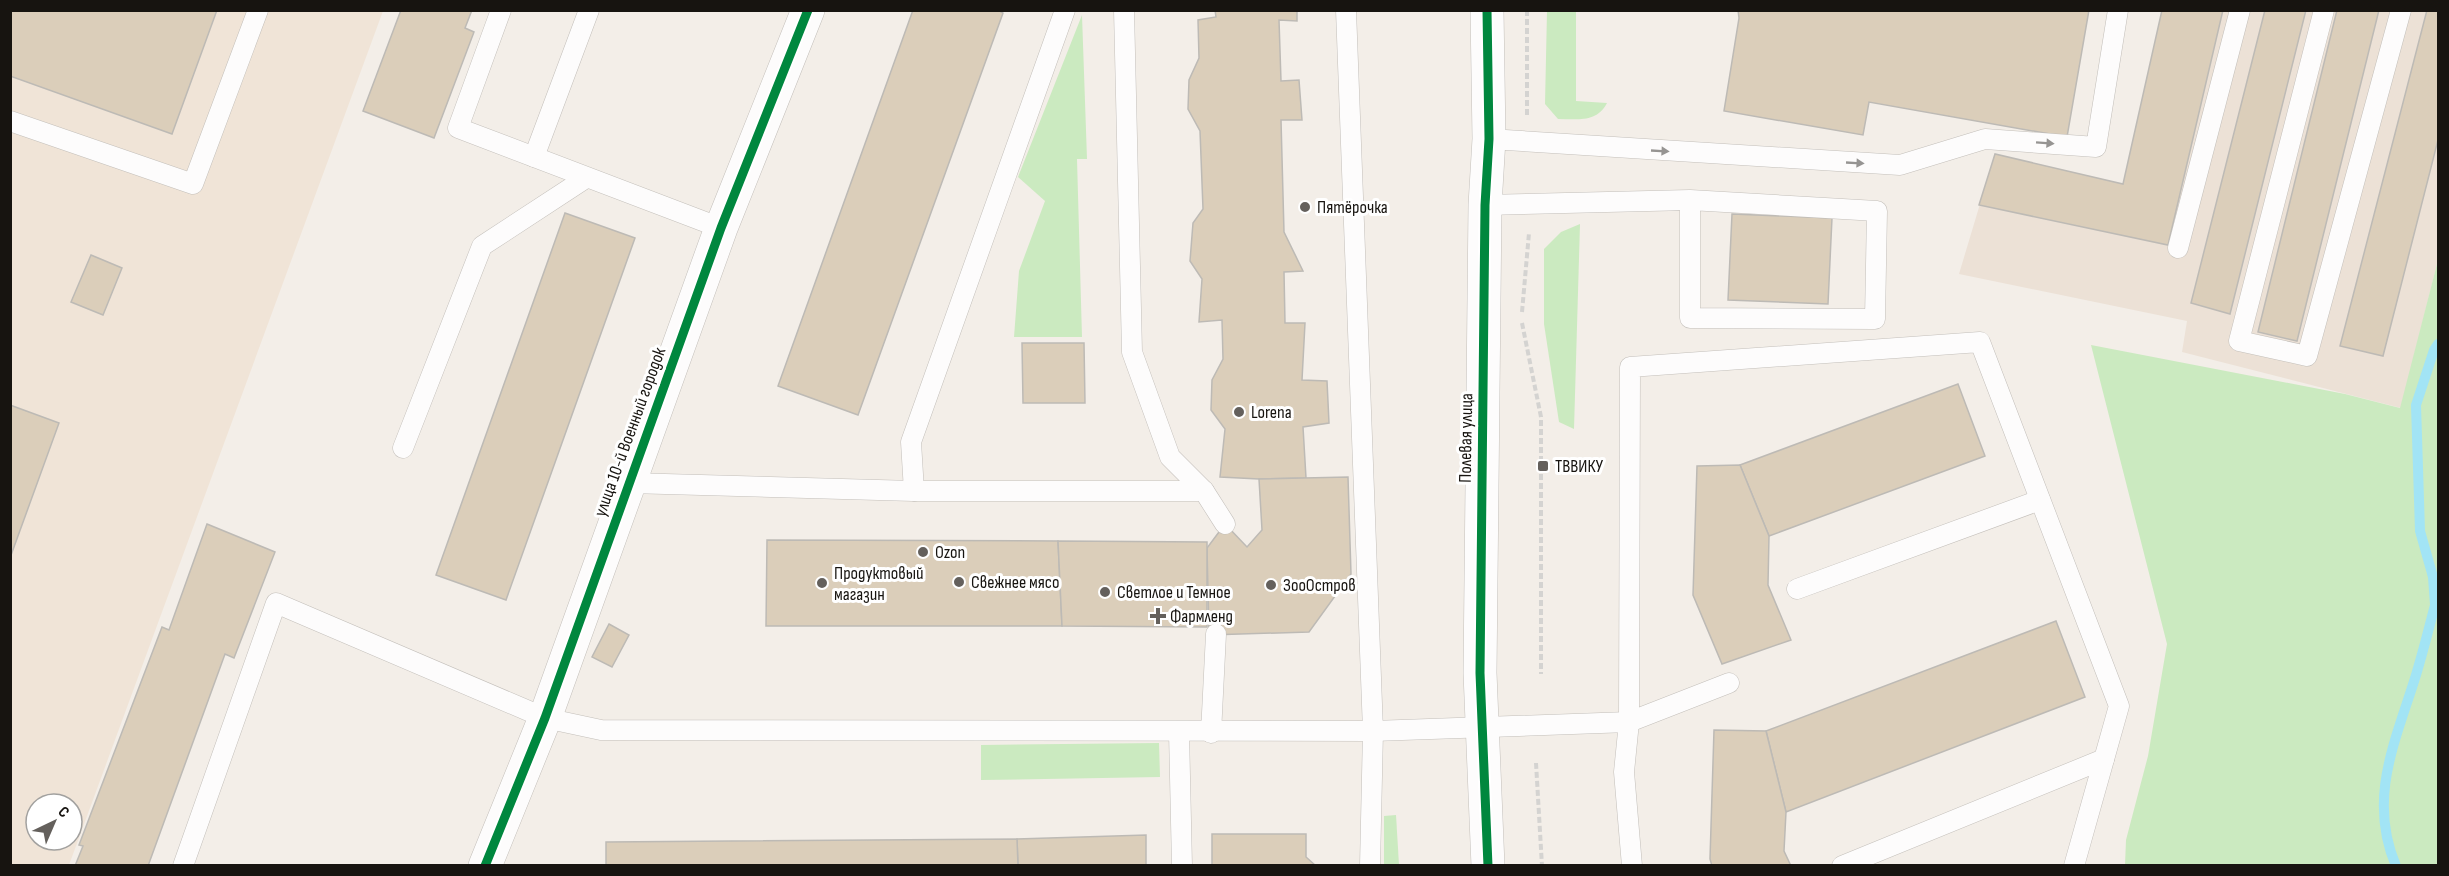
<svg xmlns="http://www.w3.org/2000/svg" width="2449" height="876" font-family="'Sofia Sans Condensed',sans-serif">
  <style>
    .built { fill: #ece1d6 }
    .education { fill: #f0e4d7; fill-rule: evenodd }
    .green { fill: #cbeac0 }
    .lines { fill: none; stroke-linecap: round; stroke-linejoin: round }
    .stream { stroke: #a2e4f5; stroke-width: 10 }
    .building { fill: #dbceba; stroke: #bdbab5; stroke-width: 1.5 }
    .service-casing { stroke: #c3bfba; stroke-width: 21 }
    .minor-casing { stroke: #c3bfba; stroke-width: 34 }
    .tertiary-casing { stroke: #c3bfba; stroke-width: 34 }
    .path { stroke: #d4d3d1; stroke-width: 4; stroke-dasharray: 6 3; stroke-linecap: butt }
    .service { stroke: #fdfcfc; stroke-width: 20 }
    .minor { stroke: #fdfcfc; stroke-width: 33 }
    .tertiary { stroke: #fdfcfc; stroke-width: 33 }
    .cycleway-casing { stroke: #fff; stroke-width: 13 }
    .cycleway { stroke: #00873e; stroke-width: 9 }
    .oneway { fill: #969492 }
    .poi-dot { fill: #64605c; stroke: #fff; stroke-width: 2 }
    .labels { text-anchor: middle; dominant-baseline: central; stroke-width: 6; stroke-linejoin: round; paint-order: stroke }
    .poi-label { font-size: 18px; fill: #171410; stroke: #fff; text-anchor: start }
    .street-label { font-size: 18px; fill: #171410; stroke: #fff }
  </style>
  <rect width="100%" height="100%" fill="#f3eee8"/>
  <path class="built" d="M2162,11H2438V260L2401,408L2182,352L2187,321L1959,274L1995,154L2123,184Z"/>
  <path class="education" d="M10,11H383L69,865H11ZM36,804H72V840H36Z"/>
  <g class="green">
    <path d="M1547,11H1576V101L1607,103C1597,123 1577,119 1558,119L1545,104Z"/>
    <path d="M1082,15L1087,159H1077L1082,337H1014L1019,271L1045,201L1018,177Z"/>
    <path d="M1580,224L1574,429L1559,422L1544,324V249L1561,232Z"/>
    <path d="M2438,260V865H2125L2126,840L2148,756L2167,644L2091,345L2345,394L2400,408Z"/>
    <path d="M1159,743L1160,777L981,780V745Z"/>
    <path d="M1396,815L1399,865H1384V816Z"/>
  </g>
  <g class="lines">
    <path class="stream" d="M2396,866C2367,798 2396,740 2416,675C2423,652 2429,628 2435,605L2433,577L2420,531L2416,405L2434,350L2438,344"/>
  </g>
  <g class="building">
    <path d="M10,10H217L172,134L10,76Z"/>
    <path d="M401,10H472L465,28L474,32L434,138L363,111Z"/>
    <path d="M913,10H998L1003,13L858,415L778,386Z"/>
    <path d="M1215,10H1297V21L1279,20L1281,81L1299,80L1302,120H1281L1284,232L1303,271L1284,272L1285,323H1305L1302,380L1327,381L1329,423L1303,427L1306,478L1259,479L1220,477L1225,429L1211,410L1212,380L1223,359L1222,320L1199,322L1202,279L1190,261L1193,223L1203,209L1200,131L1188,109L1189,80L1199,58L1198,20L1216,17Z"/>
    <path d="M1738,10H2089L2067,137L1869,102L1863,135L1724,111L1739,18Z"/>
    <path d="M2162,10H2223L2168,245L1979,205L1995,154L2123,184Z"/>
    <path d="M2265,10H2306L2230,314L2191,303Z"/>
    <path d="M2337,10H2379L2297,341L2258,332Z"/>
    <path d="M2427,10H2438V140L2383,356L2340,346Z"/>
    <path d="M565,213L635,238L506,600L436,575Z"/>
    <path d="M1732,214L1832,218L1828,304L1728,300Z"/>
    <path d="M91,255L122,268L103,315L71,302Z"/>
    <path d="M1022,343H1084L1085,403H1023Z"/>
    <path d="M1958,384L1985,456L1769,536L1740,465Z"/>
    <path d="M10,405L59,423L10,558Z"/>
    <path d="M1740,465L1769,536L1768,585L1791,640L1722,664L1693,595L1697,466Z"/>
    <path d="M1348,477L1351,574L1309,632L1209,635L1207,548L1225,524L1247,547L1262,530L1259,479Z"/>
    <path d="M207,524L275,552L234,658L225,654L148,866H75L83,846L79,845L162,627L169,630Z"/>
    <path d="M767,540L1058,541L1062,626H766Z"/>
    <path d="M1058,541L1207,542V627L1062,626Z"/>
    <path d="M2056,621L2085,697L1786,812L1766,731Z"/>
    <path d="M609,624L629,635L612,667L592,657Z"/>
    <path d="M1714,730L1766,731L1786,812L1784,851L1791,866H1712L1710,859Z"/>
    <path d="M1212,834H1306V857L1316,866H1212Z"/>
    <path d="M1146,835V866H1018L1017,839Z"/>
    <path d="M1017,839L1018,866H606V842Z"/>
  </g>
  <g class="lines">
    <defs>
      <g id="service">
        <path d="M501,10L458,128L721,228"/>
        <path d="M1124,10L1132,352L1170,457L1204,491"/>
        <path d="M1346,10L1373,731L1370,866"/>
        <path d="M2324,10L2239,341L2307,356L2401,10"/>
        <path d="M10,121L193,184L258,10"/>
        <path d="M1489,139L1900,165L1985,139L2096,147L2118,10"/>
        <path d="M534,157L589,10"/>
        <path d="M1485,205L1690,200L1877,211L1875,319L1690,318V200"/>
        <path d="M2178,248L2240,10"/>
        <path d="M403,448L482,246L586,178"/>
        <path d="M629,483L914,491H1204L1225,524"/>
        <path d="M914,491L911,442L1065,10"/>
        <path d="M1797,589L2040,500"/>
        <path d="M1729,683L1629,722L1630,367L1980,342L2119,706L2074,866"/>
        <path d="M1179,732L1182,866"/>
        <path d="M1211,733L1216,634"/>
        <path d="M183,866L276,603L545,718L601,730L1373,731L1629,722L1624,772L1632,866"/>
        <path d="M1842,866L2104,759"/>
      </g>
      <path id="minor" d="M485,866L545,718L721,228L808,10"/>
      <path id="tertiary" d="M1487,10L1489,139L1485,205L1480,673L1488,866"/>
    </defs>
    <use href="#service" class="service-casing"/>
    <use href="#minor" class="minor-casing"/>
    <use href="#tertiary" class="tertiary-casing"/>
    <g class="path">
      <path d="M1527,115V10"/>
      <path d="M1522,312L1529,233"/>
      <path d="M1522,323L1541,417V674"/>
      <path d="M1536,763L1542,866"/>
    </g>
    <use href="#service" class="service"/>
    <use href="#minor" class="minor"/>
    <use href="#tertiary" class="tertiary"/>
    <defs>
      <g id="cycleway">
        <path d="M1487,10L1489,139L1485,205L1480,673L1488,866"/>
        <path d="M485,866L545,718L721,228L808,10"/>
      </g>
    </defs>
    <use href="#cycleway" class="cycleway-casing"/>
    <use href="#cycleway" class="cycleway"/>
  </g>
  <defs><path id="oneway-solid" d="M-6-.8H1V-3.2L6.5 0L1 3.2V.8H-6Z" transform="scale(1.5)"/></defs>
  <g class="oneway">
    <use href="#oneway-solid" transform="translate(2045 143) rotate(4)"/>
    <use href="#oneway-solid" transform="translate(1660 151) rotate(3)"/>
    <use href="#oneway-solid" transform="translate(1855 163) rotate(3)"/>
  </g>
  <g class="poi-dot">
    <circle cx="1305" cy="207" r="6"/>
    <circle cx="1239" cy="412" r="6"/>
    <rect x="1537" y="460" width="12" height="12" rx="3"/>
    <circle cx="923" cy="552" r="6"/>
    <circle cx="959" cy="582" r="6"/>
    <circle cx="822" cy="583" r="6"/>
    <circle cx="1271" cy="585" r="6"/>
    <circle cx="1105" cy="592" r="6"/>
    <path d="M1155 607h6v6h6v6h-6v6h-6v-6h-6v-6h6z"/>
  </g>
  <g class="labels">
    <g class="poi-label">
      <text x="1317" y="207">Пятёрочка</text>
      <text x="1251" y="412">Lorena</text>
      <text x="1555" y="466">ТВВИКУ</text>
      <text x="935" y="552">Ozon</text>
      <text x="834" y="573">Продуктовый<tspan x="834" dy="21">магазин</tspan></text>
      <text x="971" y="582">Свежнее мясо</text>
      <text x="1283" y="585">ЗооОстров</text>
      <text x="1117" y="592">Светлое и Темное</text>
      <text x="1170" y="616">Фармленд</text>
    </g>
    <g class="street-label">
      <text transform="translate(630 432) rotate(-70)">улица 10-й Военный городок</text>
      <text transform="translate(1466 438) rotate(-89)">Полевая улица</text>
    </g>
  </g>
  <rect width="2449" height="876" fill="none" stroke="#171410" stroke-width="24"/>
  <g transform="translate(54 822) rotate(44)"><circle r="28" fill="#ffffff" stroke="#a2a19f" stroke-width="1.5"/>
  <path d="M0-4.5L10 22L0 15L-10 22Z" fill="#64605c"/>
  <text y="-9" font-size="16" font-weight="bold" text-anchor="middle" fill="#171410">С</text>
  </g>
</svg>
